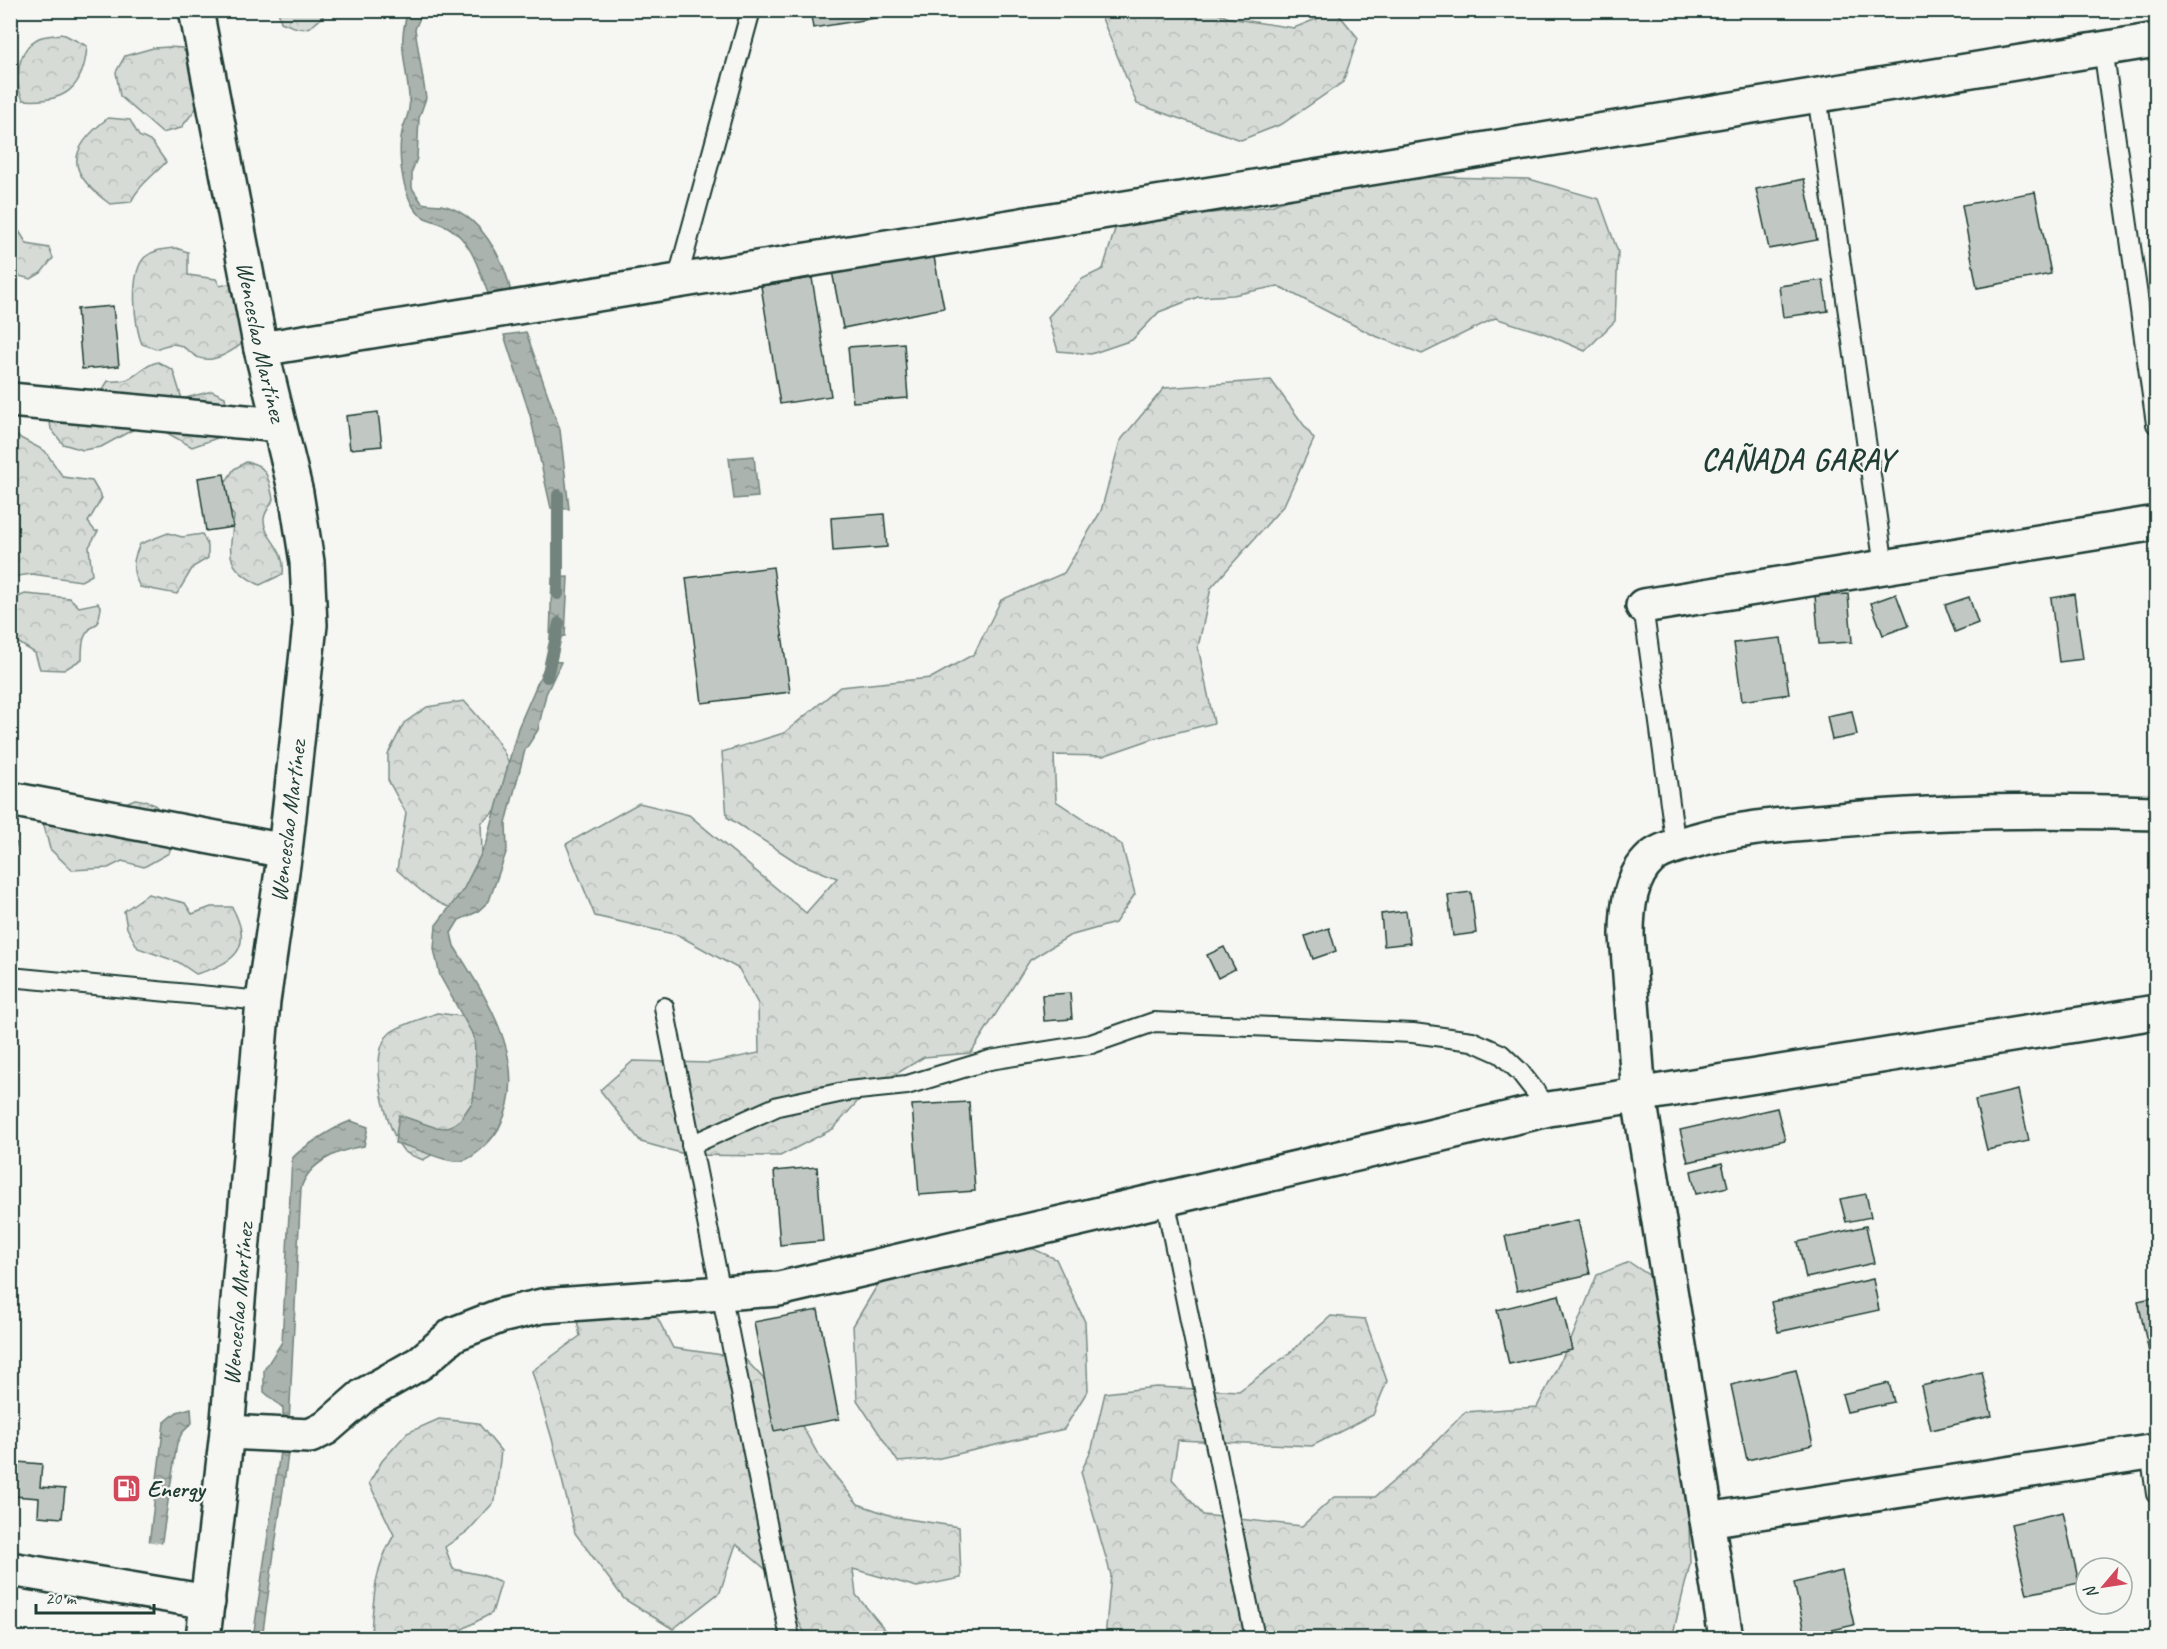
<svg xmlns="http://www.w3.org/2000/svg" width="2167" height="1649" font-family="Caveat,sans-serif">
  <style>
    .forest { fill: url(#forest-crowns); stroke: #7a8c85; stroke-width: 1.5 }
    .water { fill: url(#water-ripples); stroke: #72847d; stroke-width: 1.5 }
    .pier { fill: #f6f6f2 }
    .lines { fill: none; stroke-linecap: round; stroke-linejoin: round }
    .stream { stroke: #72847d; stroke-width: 12 }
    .building { fill: #c1c8c3; stroke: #1f3d34; stroke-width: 1.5 }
    .service-casing { stroke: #1f3d34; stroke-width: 22 }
    .minor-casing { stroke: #1f3d34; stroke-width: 38 }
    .tertiary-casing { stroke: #1f3d34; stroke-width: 38 }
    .secondary-casing { stroke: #1f3d34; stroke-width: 38 }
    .service { stroke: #f6f6f2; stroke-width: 18 }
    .minor { stroke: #f6f6f2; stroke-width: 33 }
    .tertiary { stroke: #f6f6f2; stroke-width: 33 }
    .secondary { stroke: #f6f6f2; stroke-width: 33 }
    .labels { text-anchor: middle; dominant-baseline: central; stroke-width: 4.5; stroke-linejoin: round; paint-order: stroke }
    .street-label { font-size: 24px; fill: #1f3d34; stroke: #f6f6f2 }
    .poi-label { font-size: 24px; font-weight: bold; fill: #1f3d34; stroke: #f6f6f2; text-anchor: start }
    .district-label { font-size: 30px; font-weight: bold; letter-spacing: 1.5px; fill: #1f3d34; stroke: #f6f6f2 }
  </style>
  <defs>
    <pattern id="forest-crowns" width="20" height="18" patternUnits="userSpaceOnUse" patternTransform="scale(1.5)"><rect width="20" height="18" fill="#d6dbd6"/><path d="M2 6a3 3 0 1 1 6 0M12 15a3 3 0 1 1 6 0" fill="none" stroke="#b7bdb8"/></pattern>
    <pattern id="water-ripples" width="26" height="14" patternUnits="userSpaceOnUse" patternTransform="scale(1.5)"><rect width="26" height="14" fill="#aab3ae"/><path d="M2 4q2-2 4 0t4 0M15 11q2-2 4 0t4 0" fill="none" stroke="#8a938e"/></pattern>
  </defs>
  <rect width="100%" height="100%" fill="#f6f6f2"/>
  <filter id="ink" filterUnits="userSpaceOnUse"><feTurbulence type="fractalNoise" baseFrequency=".0167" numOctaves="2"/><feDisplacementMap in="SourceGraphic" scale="12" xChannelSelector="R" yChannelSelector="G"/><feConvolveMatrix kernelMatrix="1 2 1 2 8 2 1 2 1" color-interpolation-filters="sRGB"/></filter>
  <g filter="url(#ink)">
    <g class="forest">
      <path d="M278,11H324L325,14C308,33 304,31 281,22Z"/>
      <path d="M1099,11H1213L1229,18L1294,28L1336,11L1358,38L1343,82L1282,124L1241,140L1137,104Z"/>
      <path d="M63,34L87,46C84,90 63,103 23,100C13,81 18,48 39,38C46,35 56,35 63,34Z"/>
      <path d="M169,47L182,48L193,63L201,102L181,128L162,133L120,96L116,72L125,56L153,48Z"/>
      <path d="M108,118L130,120L139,136L152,142L166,162C153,176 139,185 131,202L110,204C67,173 65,151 108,118Z"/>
      <path d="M1351,175L1529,179L1599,199L1618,252L1615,321L1585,351L1546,334L1495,318L1422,354L1373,335L1278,286L1233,295L1198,297L1159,312L1132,340L1091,354L1058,351L1048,317L1082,279L1103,269L1118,219L1161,210L1212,213L1271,206Z"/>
      <path d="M11,218L27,244L49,248L53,258L41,273L31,279L11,274Z"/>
      <path d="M176,248L188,252V275L216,279L220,286L233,283L246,341C236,348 224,357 212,359C185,363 191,333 156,349L142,344C134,326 129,272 145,257C155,249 165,249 176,248Z"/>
      <path d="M158,362L173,370L182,399L212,391L225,397L227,410L211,425L217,438L192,447L162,430L136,428L101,447L83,450L63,444L51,429L48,409L97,398L108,381C140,383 134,368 158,362Z"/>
      <path d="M1271,380L1314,439L1284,505L1211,588L1198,647L1214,723L1155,738L1103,756L1054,755L1056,801L1122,845L1135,894L1115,923L1069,936L1030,960L971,1053L924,1057L866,1092L833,1129L780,1156L688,1155L641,1142L600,1090L633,1061L709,1063L759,1053L758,1004L739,969L678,935L595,916L566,844L639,803L689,815L806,913L837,878L798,863L727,817L722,752L784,733L840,687L931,678L974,654L1001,600L1064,573L1101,511L1120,441L1164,388Z"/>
      <path d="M11,433L45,451L63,477L92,481L102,498L88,522L95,531H98L89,547L92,575L81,581L32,574L11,577Z"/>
      <path d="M246,462C268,464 269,481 273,499C271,507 264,511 264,520C264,539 286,547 283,574L260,585C221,566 231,551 234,516L222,501L220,491L234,469Z"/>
      <path d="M168,533L182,537L202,534L208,546V558L193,567L177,594L140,587C131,571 132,561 140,544Z"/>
      <path d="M25,594L70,598L79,607L98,603L101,608L98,623C82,632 82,642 82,659L64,670L40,669L35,653L11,638V600Z"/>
      <path d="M464,701C482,720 527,769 509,798C502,807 490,816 481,823L482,852L495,874L459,909C435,907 415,885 397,870L406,813L388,780V754L404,723L427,707Z"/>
      <path d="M135,799C162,802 162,814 174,836L169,853L144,867L122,861L108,868L72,870L50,849L41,814L111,809Z"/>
      <path d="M148,894L185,903L192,914L211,907H232C254,947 236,963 196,974L178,962L138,948L127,928L124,911Z"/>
      <path d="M437,1013L468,1017L489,1043L473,1132L423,1160C417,1157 407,1155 403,1150C386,1129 366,1053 390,1033C401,1024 423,1019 437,1013Z"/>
      <path d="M1000,1234L1056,1259L1085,1322L1088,1390L1064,1429L936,1459L898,1462L857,1400L853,1326L890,1264Z"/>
      <path d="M1629,1262L1659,1282L1688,1479L1690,1564L1672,1638H1372L1368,1634L1356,1638H1105L1111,1575L1081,1472L1092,1448L1105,1393L1156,1387L1239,1391L1286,1356L1331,1316L1365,1319L1387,1381L1373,1415L1312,1446L1178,1440L1172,1479L1203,1515L1302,1526L1334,1497H1375L1418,1460L1465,1412L1537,1407L1571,1340L1597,1275Z"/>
      <path d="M626,1293L658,1319L673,1348L744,1358L793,1410L819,1456L858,1504L895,1517L959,1527L961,1578L917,1587L853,1569L856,1595L892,1638H807L778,1580L736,1544L720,1592L673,1629L624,1599L575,1533L552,1439L532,1371L580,1336L572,1294Z"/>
      <path d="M439,1419L478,1423L501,1451L495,1501L468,1531L445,1547L453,1569L482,1575L501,1583L492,1613L459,1631L452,1638H379L371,1633C374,1594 374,1569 394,1535L369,1483L382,1461L407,1433Z"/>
    </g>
    <g class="water">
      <path d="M408,11H423L415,29L426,98L419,118L417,158L412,171V188L422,203C429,205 435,204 441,205C479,212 505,260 511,293L489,296C479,271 473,242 448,227C435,219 423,222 414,208C401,188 397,150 403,128C407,117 411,108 409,96C406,62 397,45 408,11Z"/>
      <path d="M526,332L560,430L569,509L551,508L530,415L504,335Z"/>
      <path d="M754,456L758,497L734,499L729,458Z"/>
      <path d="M568,577L565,636L550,639L552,578Z"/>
      <path d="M547,661L561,662L546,694L538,730L525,750L506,823L507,850L489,901L477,912L459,920L451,933L454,946C486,998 533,1065 499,1128C492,1140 476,1157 462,1161C447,1164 413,1146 395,1143L399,1115L434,1127L448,1128L461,1119L473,1101L476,1067L474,1037L440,976L434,949L436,925L463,890L487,842L518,728Z"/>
      <path d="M351,1121L368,1127L364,1146C338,1150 309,1162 301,1188L289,1423L283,1422V1408L264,1392V1370L282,1342L292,1159C299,1149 338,1125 351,1121Z"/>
      <path d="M191,1408L192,1423L182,1433L177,1443L159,1560H147L164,1423L177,1412Z"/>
      <path d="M280,1452L288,1454L262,1638H253Z"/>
    </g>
    <path class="pier" d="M146,1541L164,1544L161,1563L144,1562Z"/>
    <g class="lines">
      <g class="stream">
        <path d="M558,495V594"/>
        <path d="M547,677L559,623"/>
      </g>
    </g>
    <g class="building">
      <path d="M810,10H926L813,28Z"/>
      <path d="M1804,179L1817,240L1769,249L1756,189Z"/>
      <path d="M2035,192L2051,274L1977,288L1962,205Z"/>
      <path d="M933,252L944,308L843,328L832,271Z"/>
      <path d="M812,278L831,396L780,404L761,286Z"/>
      <path d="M1823,280L1828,311L1783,317L1779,286Z"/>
      <path d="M113,306L119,366L82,369L77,309Z"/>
      <path d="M904,343L908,398L853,402L848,347Z"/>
      <path d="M378,412L382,446L350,449L346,416Z"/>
      <path d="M224,474L233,527L206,531L198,478Z"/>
      <path d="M884,514L887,547L833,551L831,518Z"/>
      <path d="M773,567L790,692L702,703L686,578Z"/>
      <path d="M1848,594L1852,642L1819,644L1815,596Z"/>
      <path d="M1896,594L1908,626L1883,635L1871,603Z"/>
      <path d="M2074,594L2083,659L2059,662L2051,598Z"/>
      <path d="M1969,597L1978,623L1955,632L1945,605Z"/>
      <path d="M1781,638L1789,694L1742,701L1734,643Z"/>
      <path d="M1852,711L1857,735L1832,740L1827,716Z"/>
      <path d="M10,843H16L10,878Z"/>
      <path d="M1471,892L1476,933L1453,936L1448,895Z"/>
      <path d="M1406,911L1410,943L1384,946L1381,914Z"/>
      <path d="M1329,928L1336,951L1313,959L1305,936Z"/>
      <path d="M1224,947L1235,969L1218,978L1207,955Z"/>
      <path d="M1070,993L1072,1019L1044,1021L1042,995Z"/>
      <path d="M2018,1090L2029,1141L1987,1150L1975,1100Z"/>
      <path d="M969,1102L975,1191L919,1195L912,1105Z"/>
      <path d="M1777,1108L1785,1140L1688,1162L1680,1130Z"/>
      <path d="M1722,1163L1728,1187L1696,1194L1691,1171Z"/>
      <path d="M817,1167L823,1241L780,1245L774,1171Z"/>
      <path d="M1866,1194L1871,1217L1846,1222L1840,1199Z"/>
      <path d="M1578,1220L1590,1274L1517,1291L1505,1236Z"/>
      <path d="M1866,1226L1874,1263L1806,1278L1798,1242Z"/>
      <path d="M1873,1279L1879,1310L1778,1332L1771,1302Z"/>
      <path d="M1559,1295L1572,1350L1509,1364L1497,1310Z"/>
      <path d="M2156,1297V1385L2138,1301Z"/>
      <path d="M818,1310L839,1419L774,1431L754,1322Z"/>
      <path d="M1796,1370L1813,1445L1747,1460L1731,1385Z"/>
      <path d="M1982,1372L1992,1416L1931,1430L1921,1386Z"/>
      <path d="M1889,1383L1894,1402L1847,1412L1842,1394Z"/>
      <path d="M17,1462L42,1464L40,1487L65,1489L62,1518L38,1516L39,1498L14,1496Z"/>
      <path d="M2063,1512L2079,1583L2027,1594L2011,1524Z"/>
      <path d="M1842,1571L1854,1625L1806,1636L1794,1583Z"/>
      <path d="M2073,1630L2075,1638H2038Z"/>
    </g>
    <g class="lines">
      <defs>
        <g id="service">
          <path d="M2103,48L2156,424"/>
          <path d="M1817,95L1884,567"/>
          <path d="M677,281L751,10"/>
          <path d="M1643,606L1676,847"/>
          <path d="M10,977L263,1001"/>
          <path d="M664,1007L790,1638"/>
          <path d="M691,1145L778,1106L848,1091L907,1085L990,1060L1091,1044L1154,1022L1413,1033L1472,1041L1501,1054L1520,1072L1549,1109"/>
          <path d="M1165,1199L1255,1638"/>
          <path d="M2150,1452L2156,1494"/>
        </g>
        <g id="minor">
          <path d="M261,349L2156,40"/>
          <path d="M10,400L279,425"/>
          <path d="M1643,606L2156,523"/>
          <path d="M10,799L285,851"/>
          <path d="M227,1432L310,1436L326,1428L364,1395L420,1363L454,1334L500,1316L542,1306L779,1289L1549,1109L2156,1012"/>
          <path d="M1707,1520L2156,1451"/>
          <path d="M1726,1638L1639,1097L1627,935C1627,908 1630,877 1651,858C1661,849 1680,845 1693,841C1737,828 1782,825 1828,821C1938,810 2047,810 2156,813"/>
        </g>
        <path id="tertiary" d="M10,1569L208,1602"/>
        <g id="secondary">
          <path id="s1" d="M196,10L261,349L296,493L307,562L310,625L285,851L263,1001L227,1432L203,1638"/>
        </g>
      </defs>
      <use href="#service" class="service-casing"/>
      <use href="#minor" class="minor-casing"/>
      <use href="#tertiary" class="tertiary-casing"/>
      <use href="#secondary" class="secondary-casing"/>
      <use href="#service" class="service"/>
      <use href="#minor" class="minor"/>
      <use href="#tertiary" class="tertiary"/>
      <use href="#secondary" class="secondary"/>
    </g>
  </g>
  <defs>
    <symbol id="fuel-square" viewBox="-11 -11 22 22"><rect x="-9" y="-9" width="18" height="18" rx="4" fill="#d1495b" stroke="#f6f6f2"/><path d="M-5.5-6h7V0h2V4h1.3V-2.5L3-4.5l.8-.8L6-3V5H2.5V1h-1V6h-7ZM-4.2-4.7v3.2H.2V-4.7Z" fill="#fff"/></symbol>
  </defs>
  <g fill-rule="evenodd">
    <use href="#fuel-square" x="110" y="1472" width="33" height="33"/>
  </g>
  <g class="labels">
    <g class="street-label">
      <text stroke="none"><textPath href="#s1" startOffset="338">Wenceslao Martínez</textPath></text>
      <text transform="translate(288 821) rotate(-83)">Wenceslao Martínez</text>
      <text transform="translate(238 1304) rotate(-85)">Wenceslao Martínez</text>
    </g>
    <g class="poi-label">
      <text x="147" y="1489">Energy</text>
    </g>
    <g class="district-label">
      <text x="1798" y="460">CAÑADA GARAY</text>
    </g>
  </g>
  <rect width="2167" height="1649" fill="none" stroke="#f6f6f2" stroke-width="36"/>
  <rect x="18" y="18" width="2131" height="1613" fill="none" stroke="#1f3d34" stroke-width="2" filter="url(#ink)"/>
  <g transform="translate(2104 1586) rotate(241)"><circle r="28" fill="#f6f6f2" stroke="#a0aca6" stroke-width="1.5"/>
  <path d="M0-4.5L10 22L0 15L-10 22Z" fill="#d1495b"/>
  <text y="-9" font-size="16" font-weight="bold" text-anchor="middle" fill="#1f3d34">N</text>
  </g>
  <path d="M36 1604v9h118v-9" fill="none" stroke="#1f3d34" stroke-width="3"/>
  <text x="45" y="1604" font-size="18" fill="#1f3d34" stroke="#f6f6f2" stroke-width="4.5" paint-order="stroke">20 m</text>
</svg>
